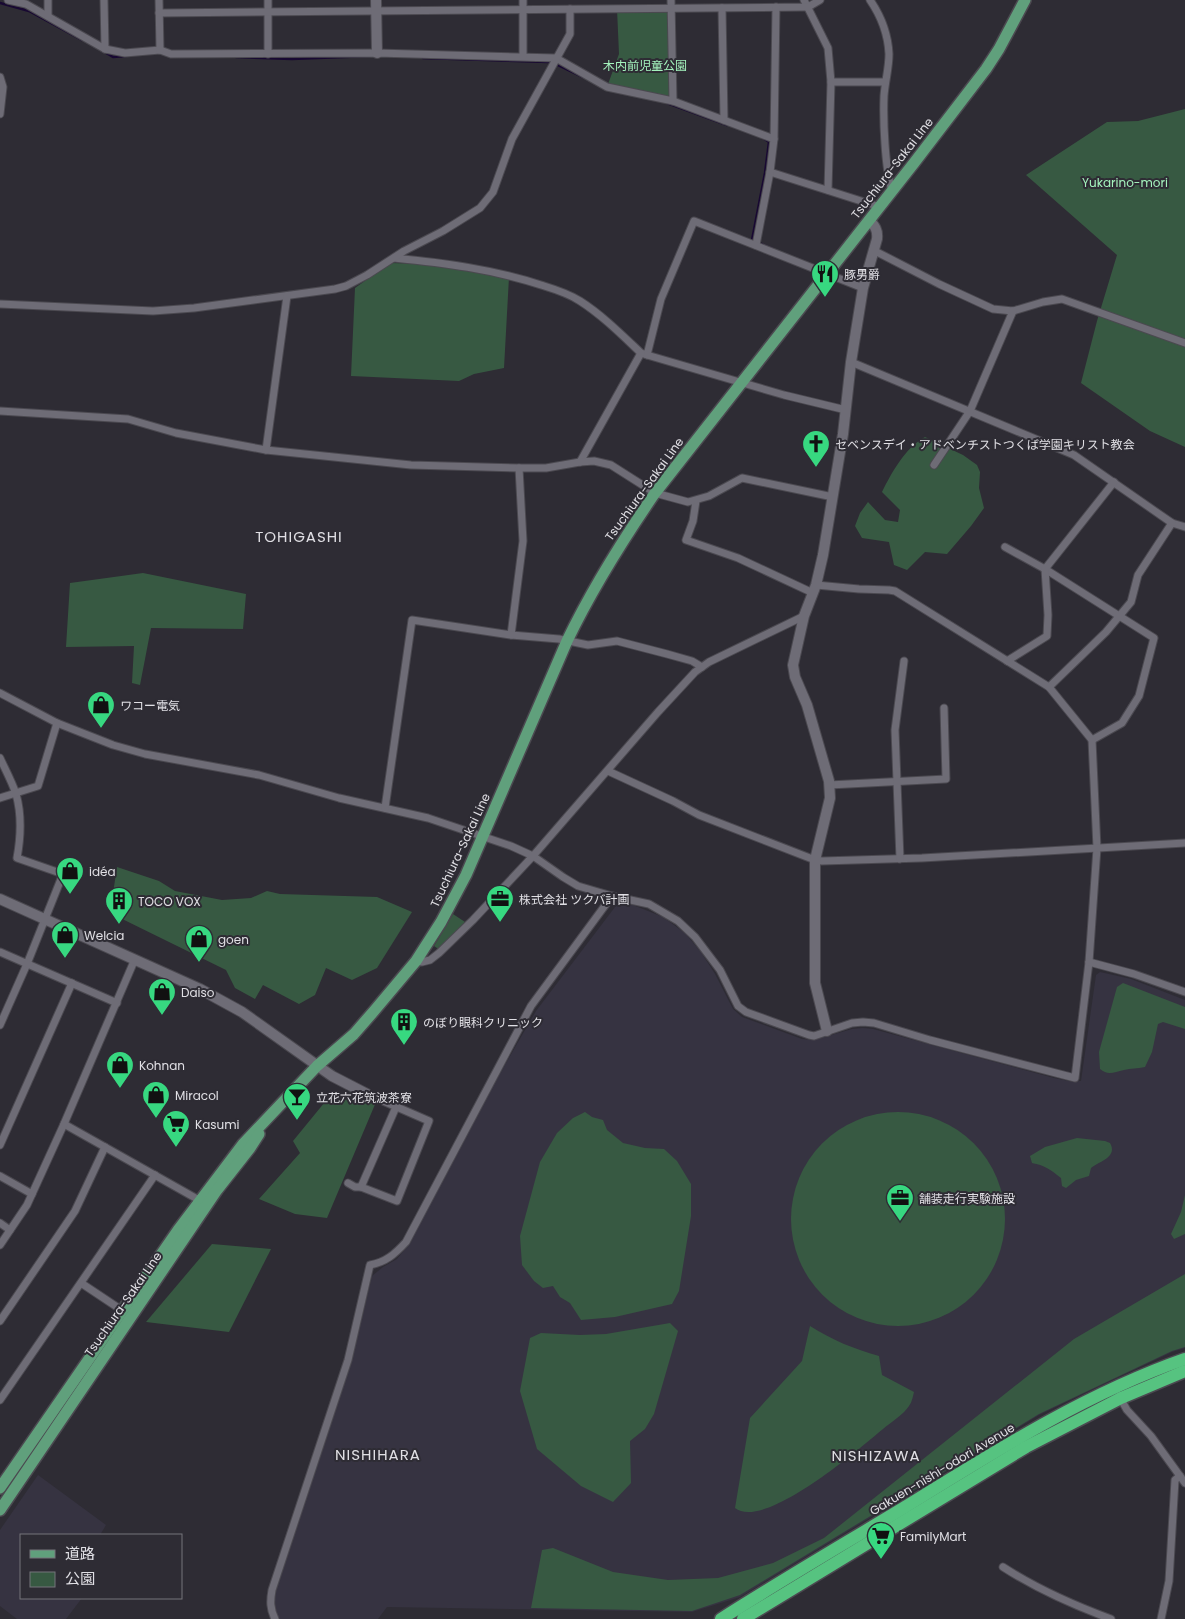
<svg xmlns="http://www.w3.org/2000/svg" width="1185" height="1619" font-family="Poppins,'Noto Sans JP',sans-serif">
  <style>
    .built { fill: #363341 }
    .green { fill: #375942 }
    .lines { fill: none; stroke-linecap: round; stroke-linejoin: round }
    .stream { stroke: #180832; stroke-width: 2.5 }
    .street-casing { stroke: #4b4950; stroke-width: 9 }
    .secondary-casing { stroke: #4b4950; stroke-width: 12 }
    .primary-casing { stroke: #4b4950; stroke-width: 14 }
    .highway-casing { stroke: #4b4950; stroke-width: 15 }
    .street { stroke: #6e6c76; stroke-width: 7 }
    .secondary { stroke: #6e6c76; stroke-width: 10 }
    .primary { stroke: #60a07c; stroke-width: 11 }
    .highway { stroke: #56c380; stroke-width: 12 }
    .labels { text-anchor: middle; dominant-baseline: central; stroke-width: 4; stroke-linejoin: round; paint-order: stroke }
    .park-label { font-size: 12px; fill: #a4f3bd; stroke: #2e2c34 }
    .street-label { font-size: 12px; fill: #e0dfe4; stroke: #2e2c34 }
    .poi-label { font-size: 12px; fill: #e0dfe4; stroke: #2e2c34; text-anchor: start }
    .quarter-label { font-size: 15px; letter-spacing: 1px; fill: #e0dfe4; stroke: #2e2c34 }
  </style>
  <rect width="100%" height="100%" fill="#2e2c34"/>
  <g class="built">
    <path d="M621,903H628L663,917L685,933L701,952L715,974L733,1009L742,1017L802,1039L814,1040L852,1029L863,1028L873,1029L1054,1078L1069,1081H1081L1096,975L1100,972L1131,979L1185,1000V1348L1172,1352L1039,1415L740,1597L692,1612L387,1607L378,1619H280L275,1612L273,1604L276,1591L351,1364L372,1276L383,1267L397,1259L408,1245L472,1122L536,1011L615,907Z"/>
    <path d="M38,1475L106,1525L100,1535H21V1598H82L66,1619H17L0,1606V1530Z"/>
  </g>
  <g class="green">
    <path d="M671,8L673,101L607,87L619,54L617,9Z"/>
    <path d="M1185,109V447L1150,431L1081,383L1097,321L1117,255L1026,175L1107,122L1138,121Z"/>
    <path d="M390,263L427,264L509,277L504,368L474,374L459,381L351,376L355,288Z"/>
    <path d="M925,437L963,455L977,465L980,472L979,488L984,508L971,526L947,554L925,552L907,570L894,565L889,542L862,538L855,526L860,513L868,502L885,520L898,522L900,510L882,492C892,472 905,448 925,437Z"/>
    <path d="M143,573L246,594L243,629L151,628L140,685L132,683L134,646L66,647L70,583Z"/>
    <path d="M117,867L159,881L175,891L222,900L251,898L267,891L280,894L377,897L412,912L377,968L352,980L326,968L315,995L299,1004L263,985L255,999L235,988L226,970L110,913Z"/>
    <path d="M453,914L465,922L440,950L434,946Z"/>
    <path d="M1123,983L1185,1007V1029L1163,1022L1158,1024L1152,1052L1145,1067C1137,1069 1131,1068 1124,1070C1114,1072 1108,1076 1100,1069L1099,1052L1117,987Z"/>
    <path d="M350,1092L376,1102L327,1218L295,1214L259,1199L300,1153L293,1141L329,1097L342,1105Z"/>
    <circle cx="898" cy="1219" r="107"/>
    <path d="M585,1112L592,1117L603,1120L607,1130L623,1143L645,1148L664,1149L677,1161L691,1184V1216L679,1291L672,1304L615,1317L581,1320L570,1303L560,1297L553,1286L543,1288L534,1281L522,1265L520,1236L540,1162L557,1133L573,1118Z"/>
    <path d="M1077,1138L1105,1141L1110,1143C1118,1157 1100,1161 1091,1168L1089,1176L1076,1180L1066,1188L1062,1186L1061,1178C1051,1170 1044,1165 1032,1163L1030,1156L1045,1147Z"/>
    <path d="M1185,1195V1234L1174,1239L1171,1234L1181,1212Z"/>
    <path d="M212,1244L271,1249L229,1332L146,1322Z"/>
    <path d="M1185,1274V1347L1172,1351L1039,1414L740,1595L692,1611L531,1608L542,1550L553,1548L613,1572L668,1580L718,1578L773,1563L824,1538L1074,1339Z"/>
    <path d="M670,1323L678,1331L654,1414L645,1429L630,1441L631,1483L613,1502L581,1486L537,1449L520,1391L530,1338L541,1333L580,1335L606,1334Z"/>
    <path d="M810,1326C832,1340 854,1349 879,1356L882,1375L914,1392C913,1396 912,1402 909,1406C904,1414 890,1423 883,1429C859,1449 764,1531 735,1508L750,1418L802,1361Z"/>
  </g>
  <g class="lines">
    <g class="stream">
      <path d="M0,3L29,11L82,40"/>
      <path d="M103,51L113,57L126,56"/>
      <path d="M236,57L292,59L370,56"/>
      <path d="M423,58L549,62"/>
      <path d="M556,64L583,77"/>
      <path d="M667,103L727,125"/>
      <path d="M763,138L769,142L765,173L752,240L773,249"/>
    </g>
    <defs>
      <g id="street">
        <path d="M8,0L26,4L105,49L125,53L160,50L171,54L377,53L556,58L607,87L673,101L774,139L770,172L880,207"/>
        <path d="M48,0V16"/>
        <path d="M104,0L105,49"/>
        <path d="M159,0L160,50"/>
        <path d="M268,0V54"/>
        <path d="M671,0L673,101"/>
        <path d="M804,0L828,48L831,82L828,190"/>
        <path d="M870,0C881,16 888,34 889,54C889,68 885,82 884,96C883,121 885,168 892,191"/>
        <path d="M722,8L724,120"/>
        <path d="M159,13L808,7L820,0"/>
        <path d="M523,56V0"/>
        <path d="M0,77L3,87L0,114"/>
        <path d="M831,82H885"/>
        <path d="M774,139L776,7"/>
        <path d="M756,245L770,172"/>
        <path d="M873,250L939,284L993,309L1013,311L1043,302L1062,299L1185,343"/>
        <path d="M394,258C444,263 492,269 541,285C554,289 568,293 580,301C602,315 622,335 641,353L647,355L661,299L694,221L863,288"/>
        <path d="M0,304L153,311L194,308L335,289L346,286L367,275L404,251L443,231L480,208L493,192L512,139L570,34V9"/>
        <path d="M647,355L784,395L846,410"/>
        <path d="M851,362L1074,455L1172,523L1185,527"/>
        <path d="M0,411L128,419L176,433L266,450L411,465L519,468"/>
        <path d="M266,450L287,296"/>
        <path d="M580,462L641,353"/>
        <path d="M934,465L970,411L1013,311"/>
        <path d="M696,501L693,521L686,540L738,558L813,593"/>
        <path d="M1005,547L1045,569L1154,638L1139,696L1122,723L1092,740"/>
        <path d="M511,635L523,541L519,468H546L580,462L594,461L611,465L655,493L688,502L709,496L742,478L833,497"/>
        <path d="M1007,661L1047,636L1048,615L1045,569L1114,482"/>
        <path d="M1049,687L1106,632L1131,602L1138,575L1172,523"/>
        <path d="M0,693L57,723L113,745L145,754L259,775L339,798L428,818L511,846L533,856L563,877L578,886L612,896L649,904L678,921L695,937L720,970L738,1006L746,1012L809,1035L814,1036L852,1023L863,1022L874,1023L930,1040L1075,1078L1089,962L1097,848L1092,740L1049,687L895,591L889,590L859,589L816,585"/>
        <path d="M0,758C5,769 12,782 16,794C22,815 21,836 17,858L63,874L27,964L0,1025"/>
        <path d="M608,771L673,801L699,815L815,860L822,861L922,858L1185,843"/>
        <path d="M829,785L946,779L944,708"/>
        <path d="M0,798L38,786L57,723"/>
        <path d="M385,808L412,620L511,635L559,639L588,645L617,641L667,654L692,661L702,667"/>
        <path d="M900,859L895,730L904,661"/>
        <path d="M0,952L117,1003"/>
        <path d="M416,961L422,962L430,960L439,953L473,920L533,856L658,712L695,672L709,662L804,616"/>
        <path d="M1089,962L1134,974L1185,992"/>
        <path d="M367,1094L429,1121L397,1201L361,1187L396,1107"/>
        <path d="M64,1124L199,1200"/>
        <path d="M0,1145L72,983"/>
        <path d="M0,1176L32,1194"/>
        <path d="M348,1183L355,1187H361"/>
        <path d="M0,1223L10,1230"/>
        <path d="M0,1245L27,1205L64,1124L135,959"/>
        <path d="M81,1283L123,1311"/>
        <path d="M0,1321L75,1211L105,1147"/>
        <path d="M1119,1396L1127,1410L1151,1436L1185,1483"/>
        <path d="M0,1400L155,1175"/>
        <path d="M1003,1567C1037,1589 1073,1605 1111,1619"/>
        <path d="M275,1619C270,1609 270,1601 272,1590L348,1360L370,1265C386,1262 395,1254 406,1242L531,1006L612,896"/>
        <path d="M1161,1619L1169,1581L1175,1480L1180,1476"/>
      </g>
      <g id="secondary">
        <path d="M376,0L377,53"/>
        <path d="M0,899L200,989L242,1012L332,1076L367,1094"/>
        <path d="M827,1031L815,983V860L830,798L829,781L807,705L795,677L793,665L804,616L816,585L823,555L843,434L851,362L863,288L877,239C878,230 875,226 869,220"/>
      </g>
      <g id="primary">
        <path d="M0,1488L178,1230L243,1144L317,1066L354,1034L374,1011L416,961L441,922L466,875L567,641C592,589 622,541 655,493L914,163L986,69L999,49L1025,0"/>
        <path d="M0,1510L217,1190L250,1148L259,1134"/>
      </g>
      <g id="highway">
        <path d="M721,1619C782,1580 844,1544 905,1507C994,1452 1085,1394 1185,1359"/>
        <path d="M743,1619L1026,1447L1121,1398L1185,1371"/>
      </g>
    </defs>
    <use href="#street" class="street-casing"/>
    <use href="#secondary" class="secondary-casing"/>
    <use href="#primary" class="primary-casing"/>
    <use href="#highway" class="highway-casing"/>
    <use href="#street" class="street"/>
    <use href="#secondary" class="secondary"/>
    <use href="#primary" class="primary"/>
    <use href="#highway" class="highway"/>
  </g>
  <defs>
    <symbol id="restaurant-pin" viewBox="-11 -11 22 30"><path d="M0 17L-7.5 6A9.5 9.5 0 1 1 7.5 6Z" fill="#37d880" stroke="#2e2c34"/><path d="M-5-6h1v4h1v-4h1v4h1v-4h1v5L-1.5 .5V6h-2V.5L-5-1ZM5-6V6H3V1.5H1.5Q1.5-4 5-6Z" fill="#111"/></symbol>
    <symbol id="church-pin" viewBox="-11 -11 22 30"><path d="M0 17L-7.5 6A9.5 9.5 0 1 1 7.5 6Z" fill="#37d880" stroke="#2e2c34"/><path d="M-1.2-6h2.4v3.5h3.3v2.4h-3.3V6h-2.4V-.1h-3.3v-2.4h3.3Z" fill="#111"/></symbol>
    <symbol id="shop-pin" viewBox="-11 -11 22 30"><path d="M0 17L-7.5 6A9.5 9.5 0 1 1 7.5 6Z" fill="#37d880" stroke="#2e2c34"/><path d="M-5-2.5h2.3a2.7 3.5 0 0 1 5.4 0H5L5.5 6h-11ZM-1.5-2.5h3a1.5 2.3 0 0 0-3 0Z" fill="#111"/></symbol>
    <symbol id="office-pin" viewBox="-11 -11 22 30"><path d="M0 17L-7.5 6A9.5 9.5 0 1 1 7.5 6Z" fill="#37d880" stroke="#2e2c34"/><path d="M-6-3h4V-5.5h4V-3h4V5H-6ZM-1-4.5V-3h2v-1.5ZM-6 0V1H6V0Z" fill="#111"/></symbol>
    <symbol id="building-pin" viewBox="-11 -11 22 30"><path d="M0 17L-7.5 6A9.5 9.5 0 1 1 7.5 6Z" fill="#37d880" stroke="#2e2c34"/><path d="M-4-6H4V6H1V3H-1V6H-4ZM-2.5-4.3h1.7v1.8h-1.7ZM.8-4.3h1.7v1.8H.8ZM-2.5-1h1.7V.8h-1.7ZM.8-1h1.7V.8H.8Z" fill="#111"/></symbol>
    <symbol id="bar-pin" viewBox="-11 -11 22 30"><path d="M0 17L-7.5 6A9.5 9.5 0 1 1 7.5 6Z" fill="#37d880" stroke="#2e2c34"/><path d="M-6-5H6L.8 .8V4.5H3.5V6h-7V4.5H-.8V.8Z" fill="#111"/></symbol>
    <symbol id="supermarket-pin" viewBox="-11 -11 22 30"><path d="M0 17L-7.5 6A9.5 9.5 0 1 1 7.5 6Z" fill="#37d880" stroke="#2e2c34"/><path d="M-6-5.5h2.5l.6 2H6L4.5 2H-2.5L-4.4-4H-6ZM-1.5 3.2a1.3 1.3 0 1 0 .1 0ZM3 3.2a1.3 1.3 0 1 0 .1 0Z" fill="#111"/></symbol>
  </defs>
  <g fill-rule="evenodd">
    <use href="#restaurant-pin" x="809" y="258" width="32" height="43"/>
    <use href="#church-pin" x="800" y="428" width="32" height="43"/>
    <use href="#shop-pin" x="85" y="689" width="32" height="43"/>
    <use href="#shop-pin" x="54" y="855" width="32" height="43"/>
    <use href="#office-pin" x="484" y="883" width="32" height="43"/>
    <use href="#building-pin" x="103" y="885" width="32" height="43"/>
    <use href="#shop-pin" x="49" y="919" width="32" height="43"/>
    <use href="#shop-pin" x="183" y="923" width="32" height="43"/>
    <use href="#shop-pin" x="146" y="976" width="32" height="43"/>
    <use href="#building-pin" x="388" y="1006" width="32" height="43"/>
    <use href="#shop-pin" x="104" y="1049" width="32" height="43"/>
    <use href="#shop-pin" x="140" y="1079" width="32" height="43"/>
    <use href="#bar-pin" x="281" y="1081" width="32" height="43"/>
    <use href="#supermarket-pin" x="160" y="1108" width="32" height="43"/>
    <use href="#office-pin" x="884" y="1182" width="32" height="43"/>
    <use href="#supermarket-pin" x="865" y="1520" width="32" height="43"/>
  </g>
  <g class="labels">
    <g class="park-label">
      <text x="645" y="65">木内前児童公園</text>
      <text x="1125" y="182">Yukarino-mori</text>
    </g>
    <g class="street-label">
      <text transform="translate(892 168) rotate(-52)">Tsuchiura-Sakai Line</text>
      <text transform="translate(644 489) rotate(-54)">Tsuchiura-Sakai Line</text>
      <text transform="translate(460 850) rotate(-65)">Tsuchiura-Sakai Line</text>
      <text transform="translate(123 1304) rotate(-55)">Tsuchiura-Sakai Line</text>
      <text transform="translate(942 1469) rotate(-31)">Gakuen-nishi-odori Avenue</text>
    </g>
    <g class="poi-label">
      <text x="844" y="274">豚男爵</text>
      <text x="835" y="444">セベンスデイ・アドベンチストつくば学園キリスト教会</text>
      <text x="120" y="705">ワコー電気</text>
      <text x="89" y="871">idéa</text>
      <text x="519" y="899">株式会社 ツクバ計画</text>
      <text x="138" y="901">TOCO VOX</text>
      <text x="84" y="935">Welcia</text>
      <text x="218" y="939">goen</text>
      <text x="181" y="992">Daiso</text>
      <text x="423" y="1022">のぼり眼科クリニック</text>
      <text x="139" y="1065">Kohnan</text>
      <text x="175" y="1095">Miracol</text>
      <text x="316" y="1097">立花六花筑波茶寮</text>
      <text x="195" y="1124">Kasumi</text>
      <text x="919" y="1198">舗装走行実験施設</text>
      <text x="900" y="1536">FamilyMart</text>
    </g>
    <g class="quarter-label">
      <text x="299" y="536">TOHIGASHI</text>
      <text x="378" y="1454">NISHIHARA</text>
      <text x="876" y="1455">NISHIZAWA</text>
    </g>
  </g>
  <rect x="20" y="1534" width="162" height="65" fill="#2e2c34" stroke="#75747a"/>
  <rect x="30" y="1550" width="25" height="8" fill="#60a07c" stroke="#75747a"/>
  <text x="65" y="1559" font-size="15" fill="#e0dfe4">道路</text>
  <rect x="30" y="1572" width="25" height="15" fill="#375942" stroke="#75747a"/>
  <text x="65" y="1584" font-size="15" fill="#e0dfe4">公園</text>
</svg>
